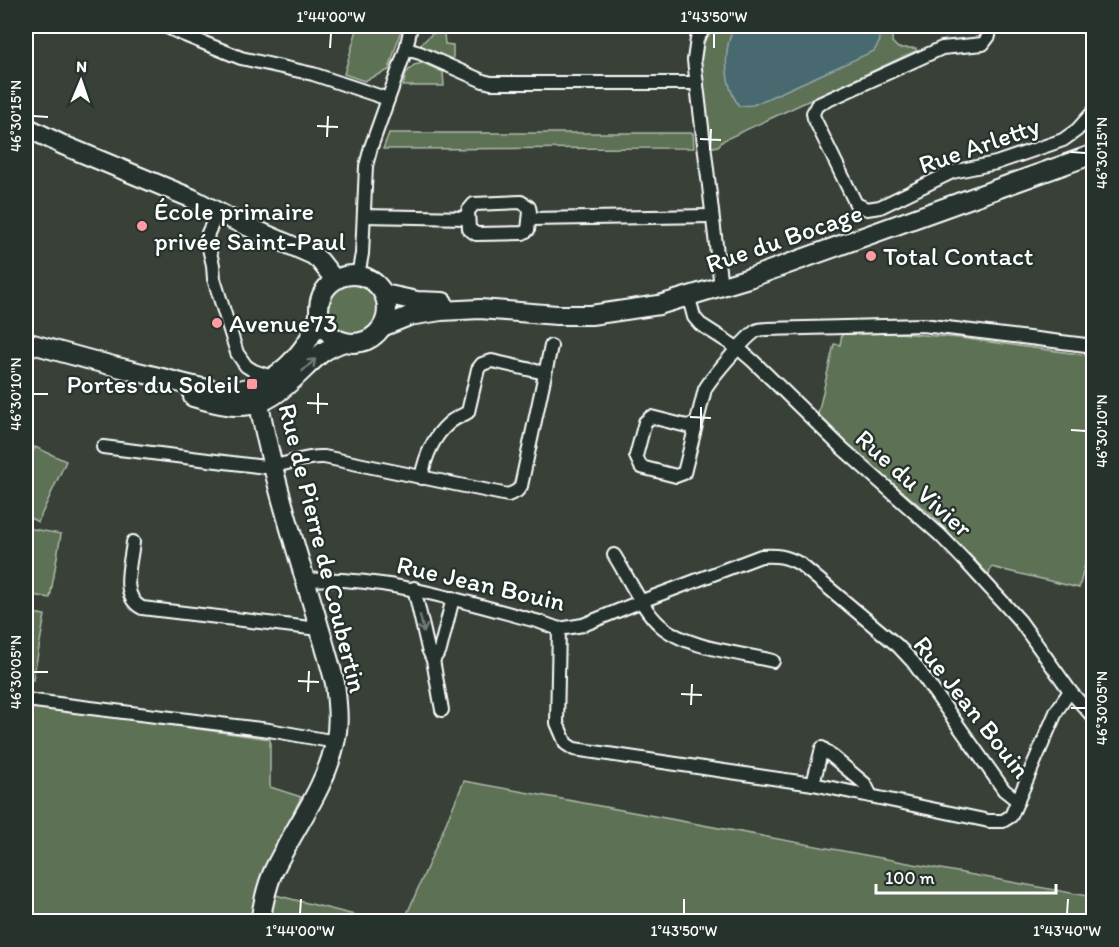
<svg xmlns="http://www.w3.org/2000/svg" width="1119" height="947" font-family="Itim,sans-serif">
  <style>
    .green { fill: #5d7154; stroke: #aeb8aa; stroke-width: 1.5 }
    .water { fill: #48696f; stroke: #91a5a9; stroke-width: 1.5 }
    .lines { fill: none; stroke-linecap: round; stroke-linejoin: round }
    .street-casing { stroke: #fff; stroke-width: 16 }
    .secondary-casing { stroke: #fff; stroke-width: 22 }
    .street { stroke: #26332d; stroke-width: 12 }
    .secondary { stroke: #26332d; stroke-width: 18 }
    .oneway { stroke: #727a76 }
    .ticks { fill: none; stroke: #fff; stroke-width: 2 }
    .poi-dot { fill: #ff9aa2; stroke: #26332d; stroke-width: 2 }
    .labels { text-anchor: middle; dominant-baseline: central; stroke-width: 4.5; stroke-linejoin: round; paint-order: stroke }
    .street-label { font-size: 26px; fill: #fff; stroke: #26332d }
    .poi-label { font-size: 26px; fill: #fff; stroke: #26332d; text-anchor: start }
    .neatline { fill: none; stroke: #fff; stroke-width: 2 }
    .ticks-label { font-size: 15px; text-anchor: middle; fill: #fff }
  </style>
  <rect width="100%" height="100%" fill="#384037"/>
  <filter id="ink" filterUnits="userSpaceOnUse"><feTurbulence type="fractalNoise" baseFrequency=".0167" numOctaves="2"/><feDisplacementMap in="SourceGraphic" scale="12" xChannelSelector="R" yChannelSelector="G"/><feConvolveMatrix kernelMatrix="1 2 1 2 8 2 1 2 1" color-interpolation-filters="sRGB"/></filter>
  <g filter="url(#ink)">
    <g class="green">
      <path d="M358,26H402L389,70L364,81L344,74Z"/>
      <path d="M714,26H893L892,42L898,48H916V51L724,140L718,146L708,148L699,49L706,32Z"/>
      <path d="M433,33H444L445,44L453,45V63L419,46Z"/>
      <path d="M423,63L443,72L444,86H403L406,73L414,65Z"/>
      <path d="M389,133H693L694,148L383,149Z"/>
      <circle cx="353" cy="310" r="28"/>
      <path d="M899,333L960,338L1093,356V533L1079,588L991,567L989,575L935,518L862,458L818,414L834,344L840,345L842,334Z"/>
      <path d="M35,447L66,461L38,522L26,516V457L30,458Z"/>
      <path d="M27,528L61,534L50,598L26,594V539Z"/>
      <path d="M26,612L45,615L33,680L26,678Z"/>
      <path d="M26,705L270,739V787L301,797L256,890L378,921L26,922Z"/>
      <path d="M464,781L1093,897V921H404Z"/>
    </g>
    <path class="water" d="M735,26H876L880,41L874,51L753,105L739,106C724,85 722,48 735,26Z"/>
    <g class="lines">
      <defs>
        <g id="street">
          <path d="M165,26L182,34L241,58L313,74L388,99"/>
          <path d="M706,26L697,39L694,60L721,287"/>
          <path d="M990,26L989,36L983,44L942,48L817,105L813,113L814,118L856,204L867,209L880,207L952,172L996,163L1063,140L1077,130L1094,111"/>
          <path d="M406,49L420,53L483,81L491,83H697"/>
          <path d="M521,202L529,207L530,212L528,230L523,233L476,234L469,229L468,211L474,204Z"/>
          <path d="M218,212L208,233L207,240L213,265L214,279L237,353L246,366L254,371L274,378"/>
          <path d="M364,216L468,218"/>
          <path d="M530,219L711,216"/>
          <path d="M358,275L362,254L366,166L371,147L406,49L411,26"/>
          <path d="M689,298L694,317L700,324L739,349L753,361L841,447L940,535L968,564L1020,621L1070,691L1094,718"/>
          <path d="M696,423L687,426L651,417L645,422L636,456L641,467L676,476L684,473L705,389C711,378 746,337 756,331C758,330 763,329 766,329L923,325L1094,346"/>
          <path d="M103,447L265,467C285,466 303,456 324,457L508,495L517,491L521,486L551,346"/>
          <path d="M421,478C425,458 432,438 448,424C454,418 462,416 468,412L478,369L482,364L492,361L545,373"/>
          <path d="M133,542C131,563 119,596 142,608L310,628L318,627"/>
          <path d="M614,555C627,575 642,609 660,625C685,648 740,653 773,661"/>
          <path d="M305,580C386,576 462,601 540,622L559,629L583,625L642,601L761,556C777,555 786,556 800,564L898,646L913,662L1004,790L1018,801"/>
          <path d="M414,588L428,649L433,660L442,710"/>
          <path d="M559,629L557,723L566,744L574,749L813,784L989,821H1003L1011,816L1057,710L1070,691"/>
          <path d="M433,660L440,650L453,598"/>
          <path d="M26,700L269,730L336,742"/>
          <path d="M813,784L822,748L865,784L871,796"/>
        </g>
        <g id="secondary">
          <path d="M26,127L63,145L191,198L231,219L313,255L320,261L335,280"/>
          <circle cx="353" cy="309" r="34"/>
          <path d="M384,294L417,301L443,302"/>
          <path d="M382,327L409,316L441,311L480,309L557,315H591L659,305L749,278L1094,154"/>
          <path d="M26,342C67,354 108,365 150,375C201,387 243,407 287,366C303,351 313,336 319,316"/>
          <path d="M256,387C273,488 309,585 335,683C337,703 340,723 335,743C325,790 293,829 273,872C266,888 263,905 260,922"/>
          <path d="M193,397C208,401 223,406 238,406C276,407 296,373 323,352C329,348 336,345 344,342"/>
        </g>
      </defs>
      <use href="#street" class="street-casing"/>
      <use href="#secondary" class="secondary-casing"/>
      <use href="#street" class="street"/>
      <use href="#secondary" class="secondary"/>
    </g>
    <defs><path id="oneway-shaft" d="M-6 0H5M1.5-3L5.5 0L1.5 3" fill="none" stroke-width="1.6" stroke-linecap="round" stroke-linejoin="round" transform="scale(1.5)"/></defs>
    <g class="oneway">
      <use href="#oneway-shaft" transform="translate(309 365) rotate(-43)"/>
      <use href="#oneway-shaft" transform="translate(422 624) rotate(77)"/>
    </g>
  </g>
  <path class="ticks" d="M330,48L331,33M714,48V33M33,116L48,117M317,126L338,127M327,137L328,116M700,139L721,140M710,150L711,129M1071,152L1086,153M33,394H48M307,403L328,404M318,414V393M690,417L711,418M701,428V407M1071,430L1086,431M33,672H48M298,681L319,682M308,692L309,671M681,694L702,695M691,705L692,684M1071,708H1086M300,914L301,899M684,914V899M1067,914L1068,899"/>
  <g class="poi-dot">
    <circle cx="142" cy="226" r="6"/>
    <circle cx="871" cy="256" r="6"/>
    <circle cx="217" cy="323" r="6"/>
    <rect x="246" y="378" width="12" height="12" rx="3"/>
  </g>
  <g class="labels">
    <g class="street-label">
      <text transform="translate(979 145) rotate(-19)">Rue Arletty</text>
      <text transform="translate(784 238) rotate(-19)">Rue du Bocage</text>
      <text transform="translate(914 483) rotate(42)">Rue du Vivier</text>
      <text transform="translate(323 548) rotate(76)">Rue de Pierre de Coubertin</text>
      <text transform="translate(481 583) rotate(13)">Rue Jean Bouin</text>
      <text transform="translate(972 707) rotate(52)">Rue Jean Bouin</text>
    </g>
    <g class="poi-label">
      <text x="154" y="211">École primaire<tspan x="154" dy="30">privée Saint-Paul</tspan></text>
      <text x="883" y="256">Total Contact</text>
      <text x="229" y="323">Avenue73</text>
      <text x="240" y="384" text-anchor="end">Portes du Soleil</text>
    </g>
  </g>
  <rect width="1119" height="947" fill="none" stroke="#26332d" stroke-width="66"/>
  <g transform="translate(81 81) rotate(2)" stroke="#26332d" stroke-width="4.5" paint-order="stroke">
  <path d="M0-4.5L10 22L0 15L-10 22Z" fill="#ffffff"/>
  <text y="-9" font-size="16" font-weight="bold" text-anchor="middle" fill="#ffffff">N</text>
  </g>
  <path d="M876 884v9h180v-9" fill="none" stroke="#ffffff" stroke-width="3"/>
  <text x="885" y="884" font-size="18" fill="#ffffff" stroke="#26332d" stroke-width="4.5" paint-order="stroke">100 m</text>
  <rect x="33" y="33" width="1053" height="881" class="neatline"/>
  <g class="ticks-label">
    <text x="331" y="22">1°44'00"W</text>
    <text x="714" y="22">1°43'50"W</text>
    <text transform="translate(16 116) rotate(-90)" y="5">46°30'15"N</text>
    <text transform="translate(1102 153) rotate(-90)" y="5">46°30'15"N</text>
    <text transform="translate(16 394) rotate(-90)" y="5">46°30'10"N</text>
    <text transform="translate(1102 431) rotate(-90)" y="5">46°30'10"N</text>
    <text transform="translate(16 672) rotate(-90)" y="5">46°30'05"N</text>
    <text transform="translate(1102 708) rotate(-90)" y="5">46°30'05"N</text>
    <text x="300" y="936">1°44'00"W</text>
    <text x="684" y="936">1°43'50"W</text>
    <text x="1067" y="936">1°43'40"W</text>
  </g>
</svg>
